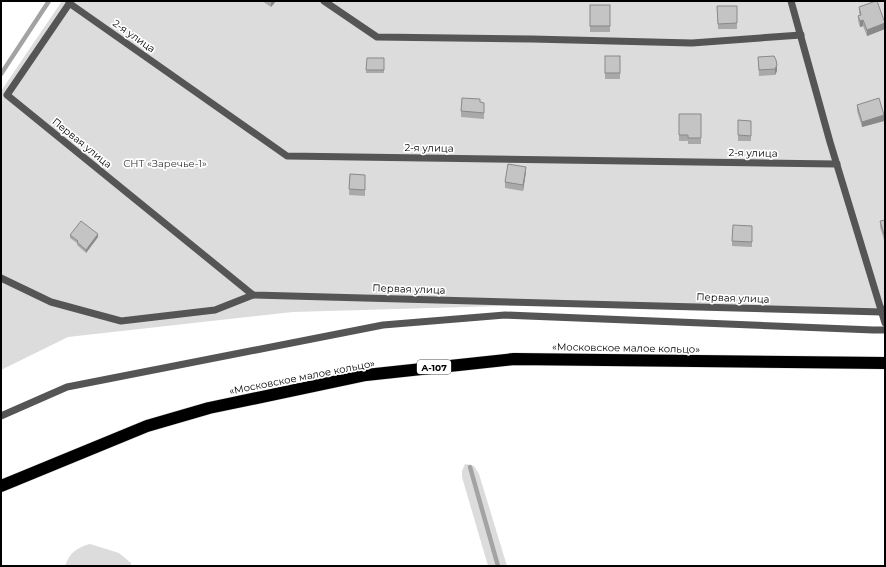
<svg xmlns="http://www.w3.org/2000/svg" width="886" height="567" font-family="Montserrat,sans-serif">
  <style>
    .green { fill: #dcdcdc }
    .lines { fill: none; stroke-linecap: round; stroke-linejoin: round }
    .stream { stroke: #a3a3a3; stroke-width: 4.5 }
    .highway-casing { stroke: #dbdbdb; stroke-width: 13 }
    .lane { stroke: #555; stroke-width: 7 }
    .highway { stroke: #000; stroke-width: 12 }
    .wall { fill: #a9a9a9 }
    .shaded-wall { fill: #898989 }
    .building { fill: #c4c4c4; stroke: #898989 }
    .labels { text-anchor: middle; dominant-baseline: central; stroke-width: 3.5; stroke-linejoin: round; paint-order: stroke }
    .shield { fill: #fff; stroke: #4c4c4c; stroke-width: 1 }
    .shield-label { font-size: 9px; font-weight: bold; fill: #000 }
    .street-label { font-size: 10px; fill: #000; stroke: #fff }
    .park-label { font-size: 10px; fill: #333; stroke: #fff }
  </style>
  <rect width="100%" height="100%" fill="#fff"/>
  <g class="green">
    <path d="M62,1H885V312L539,305L293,312L68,337L1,370V91Z"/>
    <path d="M465,464L474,466L479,474L507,566H488L462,477V471Z"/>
    <path d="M90,544L119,553L131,563V566H65C69,553 78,547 90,544Z"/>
  </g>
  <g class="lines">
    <g class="stream">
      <path d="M1,74L49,1"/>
      <path d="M470,467L498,566"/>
    </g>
    <defs>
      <path id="highway" d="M1,486L147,426L209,408L366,375L514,359L885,363"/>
    </defs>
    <use href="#highway" class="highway-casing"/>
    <g class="lane">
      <path d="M71,1L7,95L253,295L882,312L885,309"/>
      <path d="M324,1L377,37L532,39L692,43L801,35"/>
      <path d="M791,1L830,142L885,323"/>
      <path d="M69,3L287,156L837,164"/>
      <path d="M1,278L51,302L121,321L215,310L253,295"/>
      <path d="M1,416L67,387L383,325L505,315L873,330H885"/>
    </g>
    <use href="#highway" class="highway"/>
  </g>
  <g class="wall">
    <path d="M262,1H276L271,7Z"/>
    <rect x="590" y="5" width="20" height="27"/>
    <path d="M717,6H737V29H718Z"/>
    <path d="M859,7L885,22V29L867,36L863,26L860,27L858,21V16L860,15L859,13Z"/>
    <rect x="605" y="56" width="15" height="23"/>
    <path d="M774,56L777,71L775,75L759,76L758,57Z"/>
    <path d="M384,58V73H366V70Z"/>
    <path d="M480,102L484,108V119L461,117V111Z"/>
    <path d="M857,105L884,121L862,127L857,111Z"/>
    <path d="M679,114H701V144H688V141H679Z"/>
    <path d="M738,120L751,121V141H738Z"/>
    <path d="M526,172L523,191L505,188V182Z"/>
    <path d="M350,174L365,175V196L349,195Z"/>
    <path d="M885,220V243L880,227V221Z"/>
    <path d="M752,232V247L732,246V241Z"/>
    <path d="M70,235L98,237L86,253L77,245V243L70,238Z"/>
  </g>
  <g class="shaded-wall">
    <path d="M272,1H276L271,7V2Z"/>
    <path d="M863,20V26L860,27V21Z"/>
    <path d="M885,23V29L867,36V30Z"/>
    <path d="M777,65V71L775,75V69Z"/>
    <path d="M884,115V121L862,127V122Z"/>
    <path d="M526,167V172L523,191V185Z"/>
    <path d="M98,234V237L86,253V250Z"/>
  </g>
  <g class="building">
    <path d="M876,1H877L885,23L867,30L863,20L860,21L858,16L861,15L859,7Z"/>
    <rect x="590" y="5" width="20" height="21"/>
    <path d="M717,6H737V23L718,24Z"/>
    <rect x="605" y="56" width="15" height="17"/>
    <path d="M774,56L776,60L777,65L775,69L759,70L758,57Z"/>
    <path d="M367,58H384V70H366Z"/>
    <path d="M462,98L480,99V102L484,103V113L461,111Z"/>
    <path d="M879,98L884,115L862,122L857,105Z"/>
    <path d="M679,114H701V138H688V135H679Z"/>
    <path d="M738,120L751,121V136L738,135Z"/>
    <path d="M508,164L526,167L523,185L505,182Z"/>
    <path d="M350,174L365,175V190L349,189Z"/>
    <path d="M885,220V237L880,221Z"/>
    <path d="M81,221L98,234L86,250L77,242L78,241L70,235Z"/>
    <path d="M733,225L752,226V242L732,241Z"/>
  </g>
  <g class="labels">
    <rect class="shield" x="417" y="360" width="34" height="14" rx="3"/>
    <g class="shield-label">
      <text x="434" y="367">А-107</text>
    </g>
    <g class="street-label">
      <text transform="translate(134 36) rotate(35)">2-я улица</text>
      <text transform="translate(82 143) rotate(39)">Первая улица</text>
      <text transform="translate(429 148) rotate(1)">2-я улица</text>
      <text transform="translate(753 153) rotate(1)">2-я улица</text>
      <text transform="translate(409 289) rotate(2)">Первая улица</text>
      <text transform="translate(733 298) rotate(2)">Первая улица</text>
      <text transform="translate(626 348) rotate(1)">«Московское малое кольцо»</text>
      <text transform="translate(302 377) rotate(-11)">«Московское малое кольцо»</text>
    </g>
    <g class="park-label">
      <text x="165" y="163">СНТ «Заречье-1»</text>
    </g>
  </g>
  <rect width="886" height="567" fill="none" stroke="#000000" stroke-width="4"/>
</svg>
